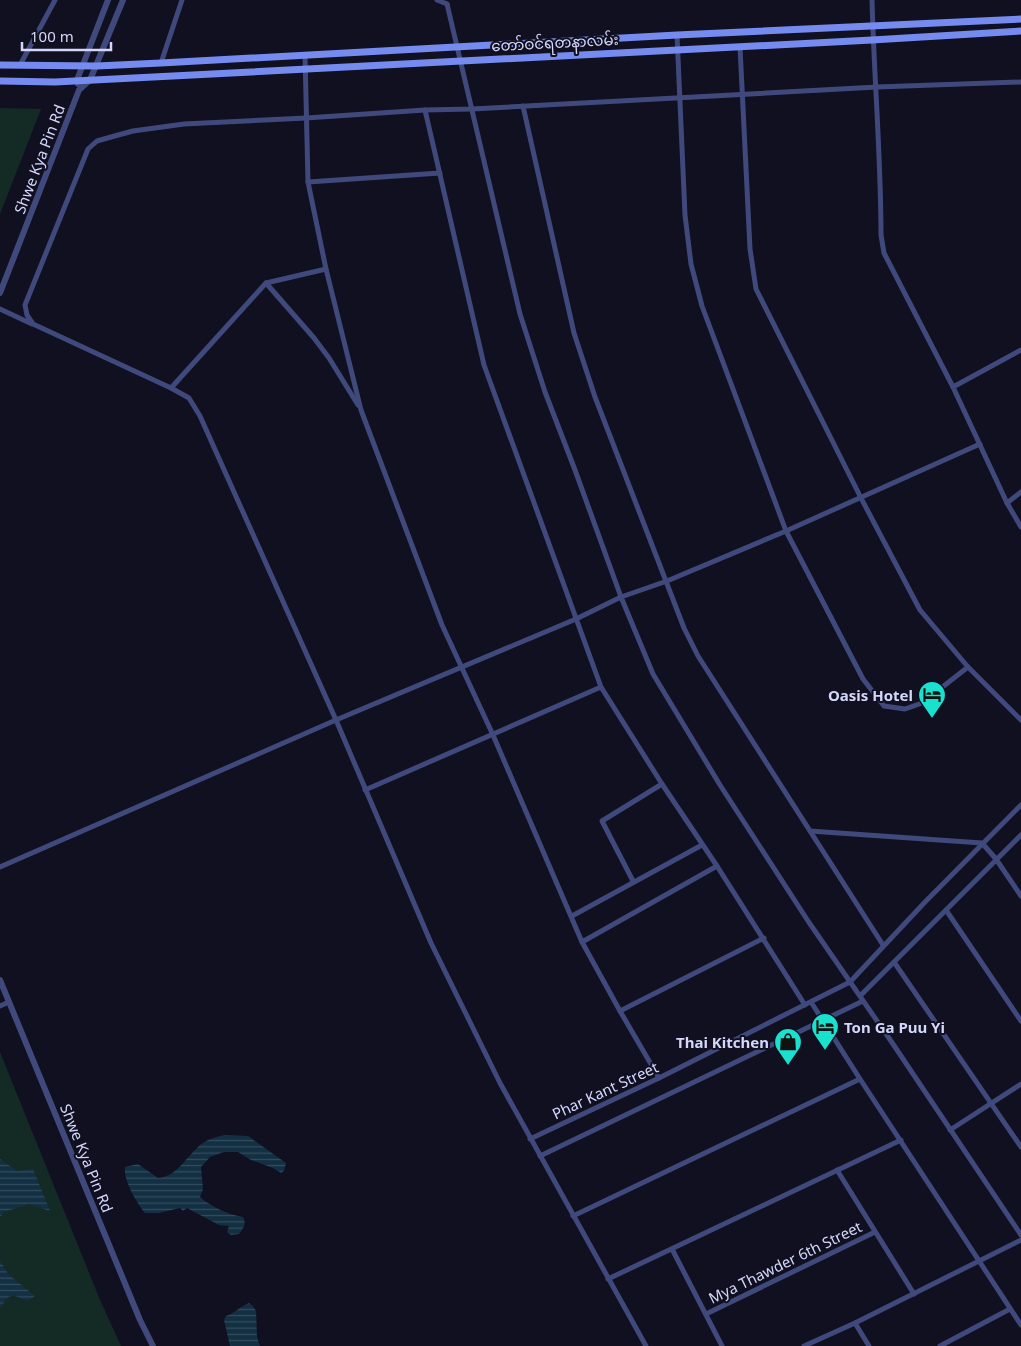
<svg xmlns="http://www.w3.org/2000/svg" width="1021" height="1346" font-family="'Noto Sans','Noto Sans Myanmar',sans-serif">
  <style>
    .grass { fill: #142a25 }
    .water { fill: url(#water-rules) }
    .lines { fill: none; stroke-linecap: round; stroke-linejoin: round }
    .minor { stroke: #40497b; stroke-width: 5 }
    .tertiary { stroke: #40497b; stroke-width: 6 }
    .secondary { stroke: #768bf0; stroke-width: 7 }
    .labels { text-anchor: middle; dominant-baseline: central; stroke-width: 4; stroke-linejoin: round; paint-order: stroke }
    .street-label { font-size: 15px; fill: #d4d7fa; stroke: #101021 }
    .poi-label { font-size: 15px; font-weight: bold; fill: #d4d7fa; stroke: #101021; text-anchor: end }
  </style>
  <defs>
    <pattern id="water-rules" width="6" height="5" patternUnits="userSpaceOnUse" patternTransform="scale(1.25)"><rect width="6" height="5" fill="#132f42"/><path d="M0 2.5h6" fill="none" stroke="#344c5e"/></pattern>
  </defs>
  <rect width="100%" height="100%" fill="#101021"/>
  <g class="grass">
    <path d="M0,108L41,109L0,214Z"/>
    <path d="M0,1052L100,1300L121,1346H0Z"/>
  </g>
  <g class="water">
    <path d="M225,1135L248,1136L286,1163L284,1171L281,1173L273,1168L251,1160L238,1152H224L210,1157L201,1167L203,1189L200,1197C213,1208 227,1214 243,1217C247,1224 243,1229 239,1234L231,1235L227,1232L229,1226L219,1225L187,1208L183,1211L180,1208L159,1213H145C137,1203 123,1180 125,1167L138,1164L158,1178C177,1176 184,1160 197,1148C204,1140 215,1137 225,1135Z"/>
    <path d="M0,1159L17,1171L33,1169L50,1211L29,1204L4,1212L0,1217Z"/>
    <path d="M0,1260L8,1274L35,1296L27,1301L13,1295L7,1298L0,1308Z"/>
    <path d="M249,1303L253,1306L256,1311L257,1337L260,1346H230L224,1320L226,1316C234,1314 239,1307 249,1303Z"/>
  </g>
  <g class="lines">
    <g class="minor">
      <path d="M437,0L447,4"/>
      <path d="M872,0C874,78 881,156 881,235L884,253L953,387L1007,503L1021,527"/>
      <path d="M447,4L520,314L545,392L575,470L621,597L653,674L720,785L808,921L893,1044L1021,1235"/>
      <path d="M677,35L685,215L691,264L702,306L786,531L863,679L884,706L905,709L922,703L968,667"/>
      <path d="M740,47L750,249L756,289L861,498L920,610L968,667L1021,720"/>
      <path d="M305,55L308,182L326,269L361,410L442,625L493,735L582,942L620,1011L659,1078"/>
      <path d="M161,63L182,0"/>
      <path d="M20,65L55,0"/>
      <path d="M523,106L574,333L595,397L684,628L698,656L883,945"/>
      <path d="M425,110L484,365L601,687L662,784L717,866L805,1005"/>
      <path d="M308,182L440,173"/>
      <path d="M266,283L314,338L329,358L358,405"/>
      <path d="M0,309L32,324"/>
      <path d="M953,387L1021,350"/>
      <path d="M171,388L266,283L326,269"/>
      <path d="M1007,503L1021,492"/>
      <path d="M365,790L601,687"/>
      <path d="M810,831L982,843L996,859L1021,896"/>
      <path d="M0,867L336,720L576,619L621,597L667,581L786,531L980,444"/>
      <path d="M633,881L602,821L662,784"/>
      <path d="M946,910L1021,1021"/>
      <path d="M572,916L702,845"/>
      <path d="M582,942L717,866"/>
      <path d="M894,962L1021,1147"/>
      <path d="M860,996L1021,835"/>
      <path d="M811,1002L860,1079L1021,1325"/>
      <path d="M0,1006L9,1002"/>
      <path d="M620,1011L764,938"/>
      <path d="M950,1130L1021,1084"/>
      <path d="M530,1139L659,1078L850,982L925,902L1021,805"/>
      <path d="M540,1156L863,1001"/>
      <path d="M837,1170L914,1294"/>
      <path d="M573,1216L860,1079"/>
      <path d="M672,1249L722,1346"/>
      <path d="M608,1279L901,1140"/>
      <path d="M706,1314L875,1232"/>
      <path d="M855,1323L869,1346"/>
      <path d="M646,1346L500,1083L431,943L336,720L200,416L189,398L171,388L33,324L27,315L25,305L88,149L97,141L111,137L133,131L184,124L306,118L425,110L472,109L877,87L1021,82"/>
      <path d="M804,1346L855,1323L1021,1240"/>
      <path d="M940,1346L1010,1309"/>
    </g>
    <g class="tertiary">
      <path d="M78,84L77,80L108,0"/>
      <path d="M0,293L79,90L90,80L123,0"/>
      <path d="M0,980L140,1320L153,1346"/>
    </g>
    <g class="secondary">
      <path d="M0,65L97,66L161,63L677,35L1021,19"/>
      <path d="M0,81L55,82L872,40L1021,31"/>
    </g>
  </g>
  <defs>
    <symbol id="hotel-pin" viewBox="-11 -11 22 30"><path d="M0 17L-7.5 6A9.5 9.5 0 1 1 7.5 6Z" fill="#19e1ce" stroke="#101021"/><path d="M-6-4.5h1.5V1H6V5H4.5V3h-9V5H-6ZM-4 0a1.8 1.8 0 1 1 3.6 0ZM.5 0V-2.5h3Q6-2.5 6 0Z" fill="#111"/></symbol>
    <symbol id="shop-pin" viewBox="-11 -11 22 30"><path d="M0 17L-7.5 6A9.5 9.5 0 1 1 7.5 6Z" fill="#19e1ce" stroke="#101021"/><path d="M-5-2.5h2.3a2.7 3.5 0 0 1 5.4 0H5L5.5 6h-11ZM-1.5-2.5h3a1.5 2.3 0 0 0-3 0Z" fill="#111"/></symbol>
  </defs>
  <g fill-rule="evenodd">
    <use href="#hotel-pin" x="916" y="679" width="32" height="43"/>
    <use href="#hotel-pin" x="809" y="1011" width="32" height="43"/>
    <use href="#shop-pin" x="772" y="1026" width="32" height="43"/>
  </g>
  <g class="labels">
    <g class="street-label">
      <text transform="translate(555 42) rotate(-3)">တော်ဝင်ရတနာလမ်း</text>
      <text transform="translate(39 159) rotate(-69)">Shwe Kya Pin Rd</text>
      <text transform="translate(605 1090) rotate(-25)">Phar Kant Street</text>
      <text transform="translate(87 1158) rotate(68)">Shwe Kya Pin Rd</text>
      <text transform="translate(785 1262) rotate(-26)">Mya Thawder 6th Street</text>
    </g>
    <g class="poi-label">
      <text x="913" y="695">Oasis Hotel</text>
      <text x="844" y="1027" text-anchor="start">Ton Ga Puu Yi</text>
      <text x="769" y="1042">Thai Kitchen</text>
    </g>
  </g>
  <path d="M22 42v8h89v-8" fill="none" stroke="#d4d7fa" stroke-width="2.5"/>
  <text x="30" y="42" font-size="15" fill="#d4d7fa" stroke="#101021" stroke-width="4" paint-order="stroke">100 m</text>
</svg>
